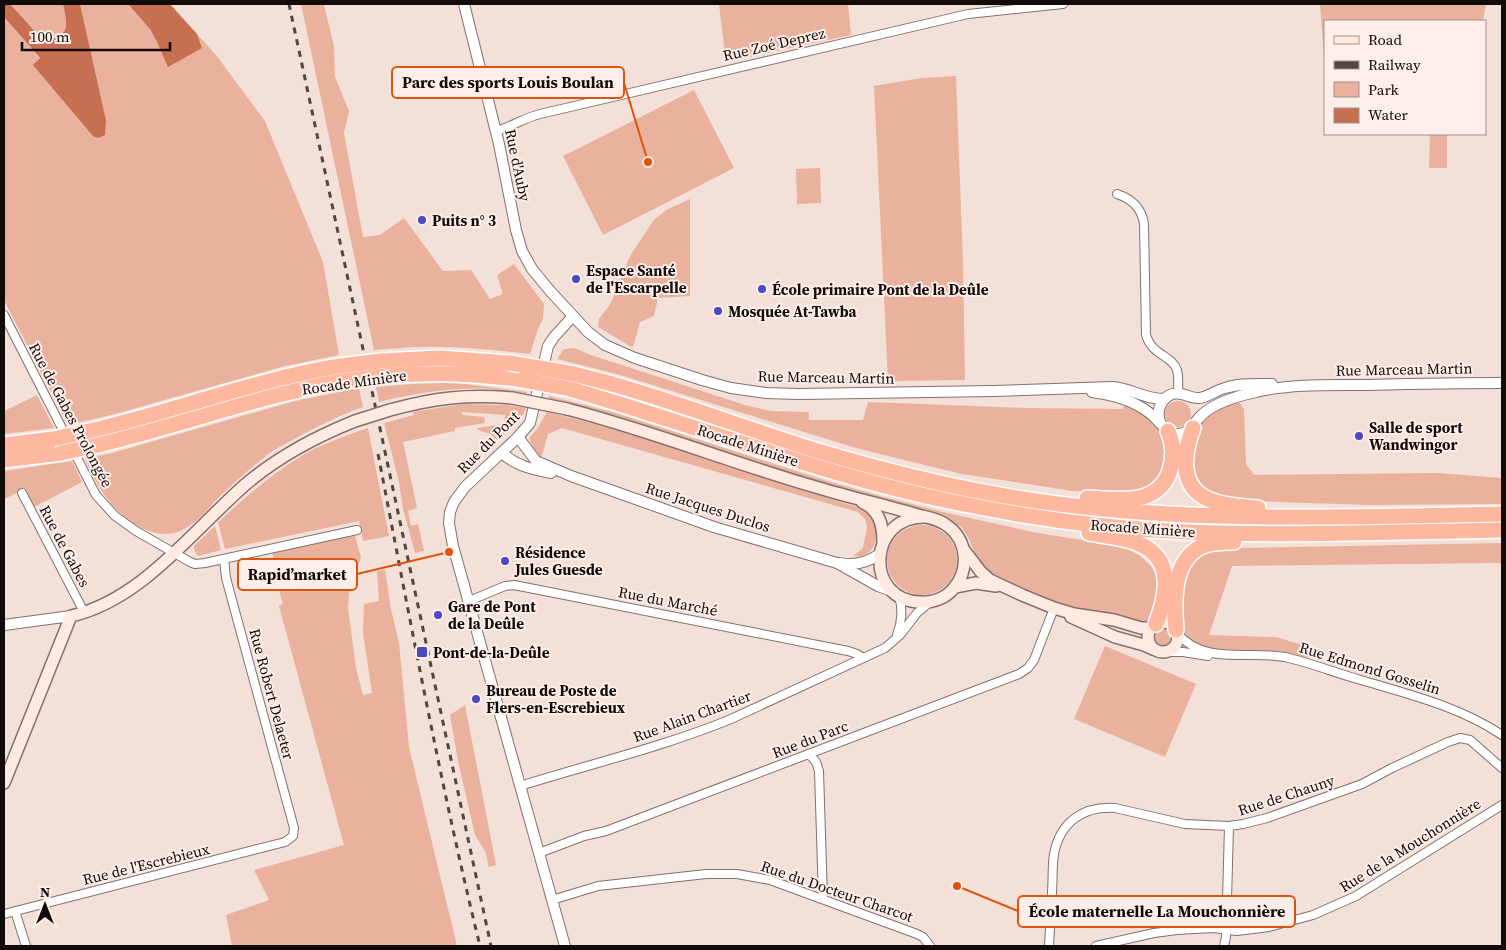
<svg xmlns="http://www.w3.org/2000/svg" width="1506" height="950" font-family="'Source Serif 4',serif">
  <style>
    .green { fill: #eab19d }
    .water { fill: #c76f51 }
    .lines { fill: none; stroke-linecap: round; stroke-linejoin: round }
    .minor-casing { stroke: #82716c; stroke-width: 10 }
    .tertiary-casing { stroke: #82716c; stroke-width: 12 }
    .secondary-casing { stroke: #82716c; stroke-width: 14 }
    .motorway-casing { stroke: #fff; stroke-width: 18 }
    .minor { stroke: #fff; stroke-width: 8 }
    .tertiary { stroke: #fff; stroke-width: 10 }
    .secondary { stroke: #ffeae2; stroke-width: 11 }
    .motorway { stroke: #feb8a0; stroke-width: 15 }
    .rail { stroke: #504643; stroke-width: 3; stroke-dasharray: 6 6; stroke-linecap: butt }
    .secondary-bridge-casing { stroke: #82716c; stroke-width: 14; stroke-linecap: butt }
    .motorway-bridge-casing { stroke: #fff; stroke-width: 18; stroke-linecap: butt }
    .secondary-bridge { stroke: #ffeae2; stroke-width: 11 }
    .motorway-bridge { stroke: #feb8a0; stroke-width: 15 }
    .poi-dot { fill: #4c48be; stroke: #feeee9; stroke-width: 2 }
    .labels { text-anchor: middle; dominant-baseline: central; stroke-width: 4; stroke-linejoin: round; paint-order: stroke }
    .street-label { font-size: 15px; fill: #110b09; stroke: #feeee9 }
    .poi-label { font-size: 15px; font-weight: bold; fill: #110b09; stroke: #feeee9; text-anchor: start }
    .leader { fill: none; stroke: #dd550c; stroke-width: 2 }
    .callout-dot { fill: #dd550c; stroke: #feeee9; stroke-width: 2 }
    .callout { fill: #feeee9; stroke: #dd550c; stroke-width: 2 }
    .callout-label { font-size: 16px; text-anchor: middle; font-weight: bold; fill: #110b09 }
  </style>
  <rect width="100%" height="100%" fill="#f3e0d9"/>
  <g class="green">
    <path d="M10,4H63C68,28 72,39 41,38Z"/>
    <path d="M80,4H128L150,29L157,42L202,48L197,34L216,55L265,121L323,262L339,355L285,366L115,414L68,425L4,300V17L40,59L34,66L106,120Z"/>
    <path d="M301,4H324V5L334,46L335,77L349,111L344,133L363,237L380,235L404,218L443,271L471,270L490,299L503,294L497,275L514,264L544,304L543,319L538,329L530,354C494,350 458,346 421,347C405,347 390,349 374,350Z"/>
    <path d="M719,4H848L851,35L726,62Z"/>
    <path d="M1320,4H1486L1483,21H1325V71Z"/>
    <path d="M956,76L963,262L965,380L888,381L874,86L921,78Z"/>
    <path d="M694,90L734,168L603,235L563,156Z"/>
    <path d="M1430,134H1447V168H1429Z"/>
    <path d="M820,168L821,203L797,204L796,169Z"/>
    <path d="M690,199V296L658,298L654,316L640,322L633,347L630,346L598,327L599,319L611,303L630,256L653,221L666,210Z"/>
    <path d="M574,348L591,355L745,405L771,411L809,412V420H863L868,402L1026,408L1123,409L1125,404L1149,418L1164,436L1168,445L1165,468L1156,483L1145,490L1112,493L1073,491L962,474L900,459L856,448L617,374L557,359L564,349Z"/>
    <path d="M442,383L465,384L527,392L526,394C515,392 503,390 491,389C454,387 415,393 379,402L376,387L413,384Z"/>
    <path d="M359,388L363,407C337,416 312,429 287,443C280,447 271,451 265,457C249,469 234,483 219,497C208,509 197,523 182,530C157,543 125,521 110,502C99,489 92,474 85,459L112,453L295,401Z"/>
    <path d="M37,395L54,428L4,434V411Z"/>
    <path d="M549,396L616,413L827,481L884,497L943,512L1032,532L1113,545L1128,549L1140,556L1151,566L1158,578L1161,591L1152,619L1147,623L1138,624L1084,612L1060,605L991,576L978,560L967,535L961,527L943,516L909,508L785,471L616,416L548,398Z"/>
    <path d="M1238,401L1244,409L1246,464L1254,475L1437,473L1502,478V504L1371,505L1246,501L1225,499L1210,494L1200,485L1192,469L1194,436L1202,423L1214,411Z"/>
    <circle cx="1178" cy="414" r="13"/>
    <path d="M463,404L506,405L526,408L523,415L497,440L490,434L478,430L477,428L504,424L505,415L461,412L463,415L484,417L485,423L455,428V431L403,442L417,508L408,511L411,526L418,524L424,551L415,553L403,509L399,482L384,423L414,415L413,412Z"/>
    <path d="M547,412C652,437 753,476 857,507C862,509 867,511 870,516C883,530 876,560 853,556L863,548L867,527L865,519L858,512L562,428L548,434L541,459L535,452L529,438L537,429Z"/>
    <path d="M368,428L389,536L363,541L359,521L225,549L218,522C248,495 278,468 314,449C331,441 350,434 368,428Z"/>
    <path d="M72,461L82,482L34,507L25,489L4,499V471Z"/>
    <circle cx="922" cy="560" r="35"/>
    <path d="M215,526L221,550L199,556L197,555L194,549V546Z"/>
    <path d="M355,536L361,557L357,569L350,581L348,608L356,668L363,695L372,693L363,633L364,604L379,601L377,571L385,570L391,609L399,643L409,747L457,946H232L226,915L269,900L254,870L344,845L279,606L283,604L275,576L278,575L272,551L339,537Z"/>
    <path d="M1502,543V563L1232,566L1209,635L1276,637L1313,648L1311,656L1307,658L1281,651L1205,649L1189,639L1183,631L1181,589L1187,571L1194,559L1204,553L1219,549L1240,548Z"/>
    <circle cx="1163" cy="637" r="8"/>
    <path d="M1105,646L1196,684L1165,757L1074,719Z"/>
    <path d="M465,705L496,865L489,867L485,851L475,835L458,761L450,715Z"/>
  </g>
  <g class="water">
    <path d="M4,4H10L41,38C71,39 68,27 63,4H80L106,120L105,135L98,138L93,136L33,65L40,58L4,17Z"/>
    <path d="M128,4H170L197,34L202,48L168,67L157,42L150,29Z"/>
  </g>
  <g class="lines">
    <defs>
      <g id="minor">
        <path d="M496,131C511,127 524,118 540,114L968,14L1063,4"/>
        <path d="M1117,194C1132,199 1142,209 1144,224L1146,335C1152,356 1172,355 1177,370C1179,377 1178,386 1178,394"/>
        <path d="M4,315L67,438"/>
        <path d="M72,448L96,495L115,516L136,531L190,562L195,564L205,563L357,530"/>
        <path d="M22,493L84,612"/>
        <path d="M469,601L505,586L514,585L848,651L857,654L863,658"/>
        <path d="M1177,633C1205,666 1248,650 1285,657C1311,663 1336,673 1361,680C1411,695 1458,706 1502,735"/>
        <path d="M897,635C902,622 903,609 899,596"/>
        <path d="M1168,652H1183L1208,656"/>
        <path d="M809,754L816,762L819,771L823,899"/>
        <path d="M520,786C590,764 663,747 731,719L885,648L900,635L917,613L930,602"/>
        <path d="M539,853L584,836L606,831L1019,674L1028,668L1034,660L1054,608"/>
        <path d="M552,900L598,886L706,874H737L770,880L917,934L923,937L930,946"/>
        <path d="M15,911L26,946"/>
        <path d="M4,914L285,842L293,836L294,828L226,578L224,559"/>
        <path d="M1049,946C1050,928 1051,910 1052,892C1053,880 1052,866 1054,854C1060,822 1083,806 1115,808L1185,824L1229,826L1243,824L1267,818L1362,784L1392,768L1448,742L1460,738L1470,740L1502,768"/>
        <path d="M1096,946L1154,933L1177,930L1213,928L1237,931L1269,927L1313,915L1356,896L1502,805"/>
        <path d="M1224,946L1226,937L1229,826"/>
      </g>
      <g id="tertiary">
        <path d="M464,4L499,144L516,230L522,251L532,269L551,292L588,332L605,345L635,358L702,380L731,388L766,393L799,394L993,391L1112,387C1131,388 1146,400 1165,399"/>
        <path d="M1092,392C1108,394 1125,398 1139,406C1146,410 1152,414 1157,420C1164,426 1167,434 1178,434C1189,434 1192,426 1198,419C1211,403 1237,396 1256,392C1290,384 1327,385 1362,385C1409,384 1455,383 1502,383"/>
        <path d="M1160,422C1155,407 1165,391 1181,394C1188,395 1192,399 1200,398C1209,396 1217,390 1225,388C1240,383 1257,384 1272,384"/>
        <path d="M518,437L536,461L571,476L714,527L837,563L878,586L894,592"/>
        <path d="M502,453C516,466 532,469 551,473"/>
        <path d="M840,563C854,566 868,562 880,554"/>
        <path d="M4,625L71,616"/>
        <path d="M565,946L453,546L449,523L450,512L454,502L465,487L518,437L530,423L548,346L554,337L573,316"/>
      </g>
      <g id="secondary">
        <path d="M567,409C652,431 735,464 819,488C852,498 885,505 918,515C929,518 940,519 949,527C968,542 969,570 954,588C946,598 933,603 920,602C864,601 867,515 926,517"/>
        <path d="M390,410C434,398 467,394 512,398"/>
        <path d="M862,502C879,510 883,524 883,542"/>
        <path d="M964,550L981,572L990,580L1022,595L1054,608L1074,614L1114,620L1141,628H1151"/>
        <path d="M955,587L976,583L996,586"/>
        <path d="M1071,617L1115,637L1144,645L1153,649"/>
        <circle cx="1163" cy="637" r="15"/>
        <path d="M4,783L71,616C142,600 193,530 246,484C279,456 315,437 355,421"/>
      </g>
      <g id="motorway">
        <path d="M381,361L439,358L510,363"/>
        <path d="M574,374C592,379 611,383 629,389C696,409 761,434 828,454C883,470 938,484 994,494C1162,525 1333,517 1502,514"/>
        <path d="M384,376C430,372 476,373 522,380"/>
        <path d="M570,389C705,428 835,480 974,506C1044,520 1115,529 1187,532C1292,536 1397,532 1502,530"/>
        <path d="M1193,428C1182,457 1179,492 1216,502C1229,506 1244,507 1258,508"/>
        <path d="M85,432C170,413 253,380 340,366"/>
        <path d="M4,445L53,439"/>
        <path d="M89,447C174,428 256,396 343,381"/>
        <path d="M4,460L61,453"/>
        <path d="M1087,498C1117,499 1156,507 1169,473C1175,458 1174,445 1168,431"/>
        <path d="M1089,533C1103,536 1118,537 1131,541C1174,553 1169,591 1156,624"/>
        <path d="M1176,630C1174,606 1172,570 1193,552C1204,542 1221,542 1234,542"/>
      </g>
    </defs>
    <use href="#minor" class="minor-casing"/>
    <use href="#tertiary" class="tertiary-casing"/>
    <use href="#secondary" class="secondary-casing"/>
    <use href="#motorway" class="motorway-casing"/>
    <use href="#minor" class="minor"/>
    <use href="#tertiary" class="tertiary"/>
    <use href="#secondary" class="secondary"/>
    <use href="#motorway" class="motorway"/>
    <g class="rail">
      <path d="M289,4L491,946"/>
      <path d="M378,454C410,619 440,783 480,946"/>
    </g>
    <defs>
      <g id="secondary-bridge">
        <path d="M512,398L567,409"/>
        <path d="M355,421L390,410"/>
      </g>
      <g id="motorway-bridge">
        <path d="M510,363L574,374"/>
        <path d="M340,366L381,361"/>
        <path d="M522,380L570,389"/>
        <path d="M343,381L384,376"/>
        <path d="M53,439L85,432"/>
        <path d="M61,453L89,447"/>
      </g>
    </defs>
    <use href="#secondary-bridge" class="secondary-bridge-casing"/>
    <use href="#motorway-bridge" class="motorway-bridge-casing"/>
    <use href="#secondary-bridge" class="secondary-bridge"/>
    <use href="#motorway-bridge" class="motorway-bridge"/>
  </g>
  <g class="poi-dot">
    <circle cx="422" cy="220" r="5"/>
    <circle cx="576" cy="279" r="5"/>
    <circle cx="762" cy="289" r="5"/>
    <circle cx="718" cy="311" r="5"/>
    <circle cx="1359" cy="436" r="5"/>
    <circle cx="505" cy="561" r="5"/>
    <circle cx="438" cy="615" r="5"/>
    <rect x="416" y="646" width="12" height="12" rx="2.5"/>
    <circle cx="476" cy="699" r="5"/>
  </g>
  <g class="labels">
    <g class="street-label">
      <text transform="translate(774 44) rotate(-13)">Rue Zoé Deprez</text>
      <text transform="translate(518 165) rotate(78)">Rue d'Auby</text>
      <text transform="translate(1404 369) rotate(-1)">Rue Marceau Martin</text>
      <text transform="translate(826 377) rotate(1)">Rue Marceau Martin</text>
      <text transform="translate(354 382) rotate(-8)">Rocade Minière</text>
      <text transform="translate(71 415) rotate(62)">Rue de Gabes Prolongée</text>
      <text transform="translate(488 442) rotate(-45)">Rue du Pont</text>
      <text transform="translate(748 445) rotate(18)">Rocade Minière</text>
      <text transform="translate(708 507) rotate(18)">Rue Jacques Duclos</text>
      <text transform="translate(1143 528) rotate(4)">Rocade Minière</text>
      <text transform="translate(65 546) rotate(62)">Rue de Gabes</text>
      <text transform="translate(668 601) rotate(11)">Rue du Marché</text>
      <text transform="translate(1370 668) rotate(17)">Rue Edmond Gosselin</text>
      <text transform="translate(272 694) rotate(75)">Rue Robert Delaeter</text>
      <text transform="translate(692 716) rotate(-20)">Rue Alain Chartier</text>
      <text transform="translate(810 739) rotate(-21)">Rue du Parc</text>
      <text transform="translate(1286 795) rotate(-18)">Rue de Chauny</text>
      <text transform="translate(1410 845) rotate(-32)">Rue de la Mouchonnière</text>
      <text transform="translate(146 864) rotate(-14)">Rue de l'Escrebieux</text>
      <text transform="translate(837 891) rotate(19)">Rue du Docteur Charcot</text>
    </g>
    <g class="poi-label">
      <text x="432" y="220">Puits n° 3</text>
      <text x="586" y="270">Espace Santé<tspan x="586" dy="17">de l'Escarpelle</tspan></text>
      <text x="772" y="289">École primaire Pont de la Deûle</text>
      <text x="728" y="311">Mosquée At-Tawba</text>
      <text x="1369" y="427">Salle de sport<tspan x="1369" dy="17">Wandwingor</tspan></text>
      <text x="515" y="552">Résidence<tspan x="515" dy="17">Jules Guesde</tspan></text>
      <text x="448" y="606">Gare de Pont<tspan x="448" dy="17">de la Deûle</tspan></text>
      <text x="433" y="652">Pont-de-la-Deûle</text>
      <text x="486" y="690">Bureau de Poste de<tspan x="486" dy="17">Flers-en-Escrebieux</tspan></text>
    </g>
  </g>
  <path class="leader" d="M648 162L624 83M449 552L357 574M957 886L1018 911"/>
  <g class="callout-dot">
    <circle cx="648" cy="162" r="5"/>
    <circle cx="449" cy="552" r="5"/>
    <circle cx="957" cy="886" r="5"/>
  </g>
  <g class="callout">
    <rect x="392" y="67" width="232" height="31" rx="5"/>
    <rect x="238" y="559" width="119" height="31" rx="5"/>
    <rect x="1018" y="896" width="277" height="31" rx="5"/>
  </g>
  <g class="callout-label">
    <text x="508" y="88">Parc des sports Louis Boulan</text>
    <text x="297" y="580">Rapid’market</text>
    <text x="1157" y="917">École maternelle La Mouchonnière</text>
  </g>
  <rect width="1506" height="950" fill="none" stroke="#110b09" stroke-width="10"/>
  <rect x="1324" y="20" width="162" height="115" fill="#feeee9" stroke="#9f938f"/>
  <rect x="1334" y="36" width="25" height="8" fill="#ffeae2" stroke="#9f938f"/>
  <text x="1368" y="45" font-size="15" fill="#110b09">Road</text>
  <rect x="1334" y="61" width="25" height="8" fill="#504643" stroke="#9f938f"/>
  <text x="1368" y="70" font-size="15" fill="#110b09">Railway</text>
  <rect x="1334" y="82" width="25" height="15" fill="#eab19d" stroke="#9f938f"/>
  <text x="1368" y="95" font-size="15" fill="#110b09">Park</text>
  <rect x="1334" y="108" width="25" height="15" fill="#c76f51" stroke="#9f938f"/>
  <text x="1368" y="120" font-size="15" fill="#110b09">Water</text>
  <g transform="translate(45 905)" stroke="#feeee9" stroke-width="4" paint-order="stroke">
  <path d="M0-4L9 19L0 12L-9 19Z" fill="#110b09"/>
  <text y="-8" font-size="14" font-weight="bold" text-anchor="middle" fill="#110b09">N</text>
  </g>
  <path d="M22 42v8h148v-8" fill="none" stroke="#110b09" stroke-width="2.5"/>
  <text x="30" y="42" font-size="15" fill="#110b09" stroke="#feeee9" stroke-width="4" paint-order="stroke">100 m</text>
</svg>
